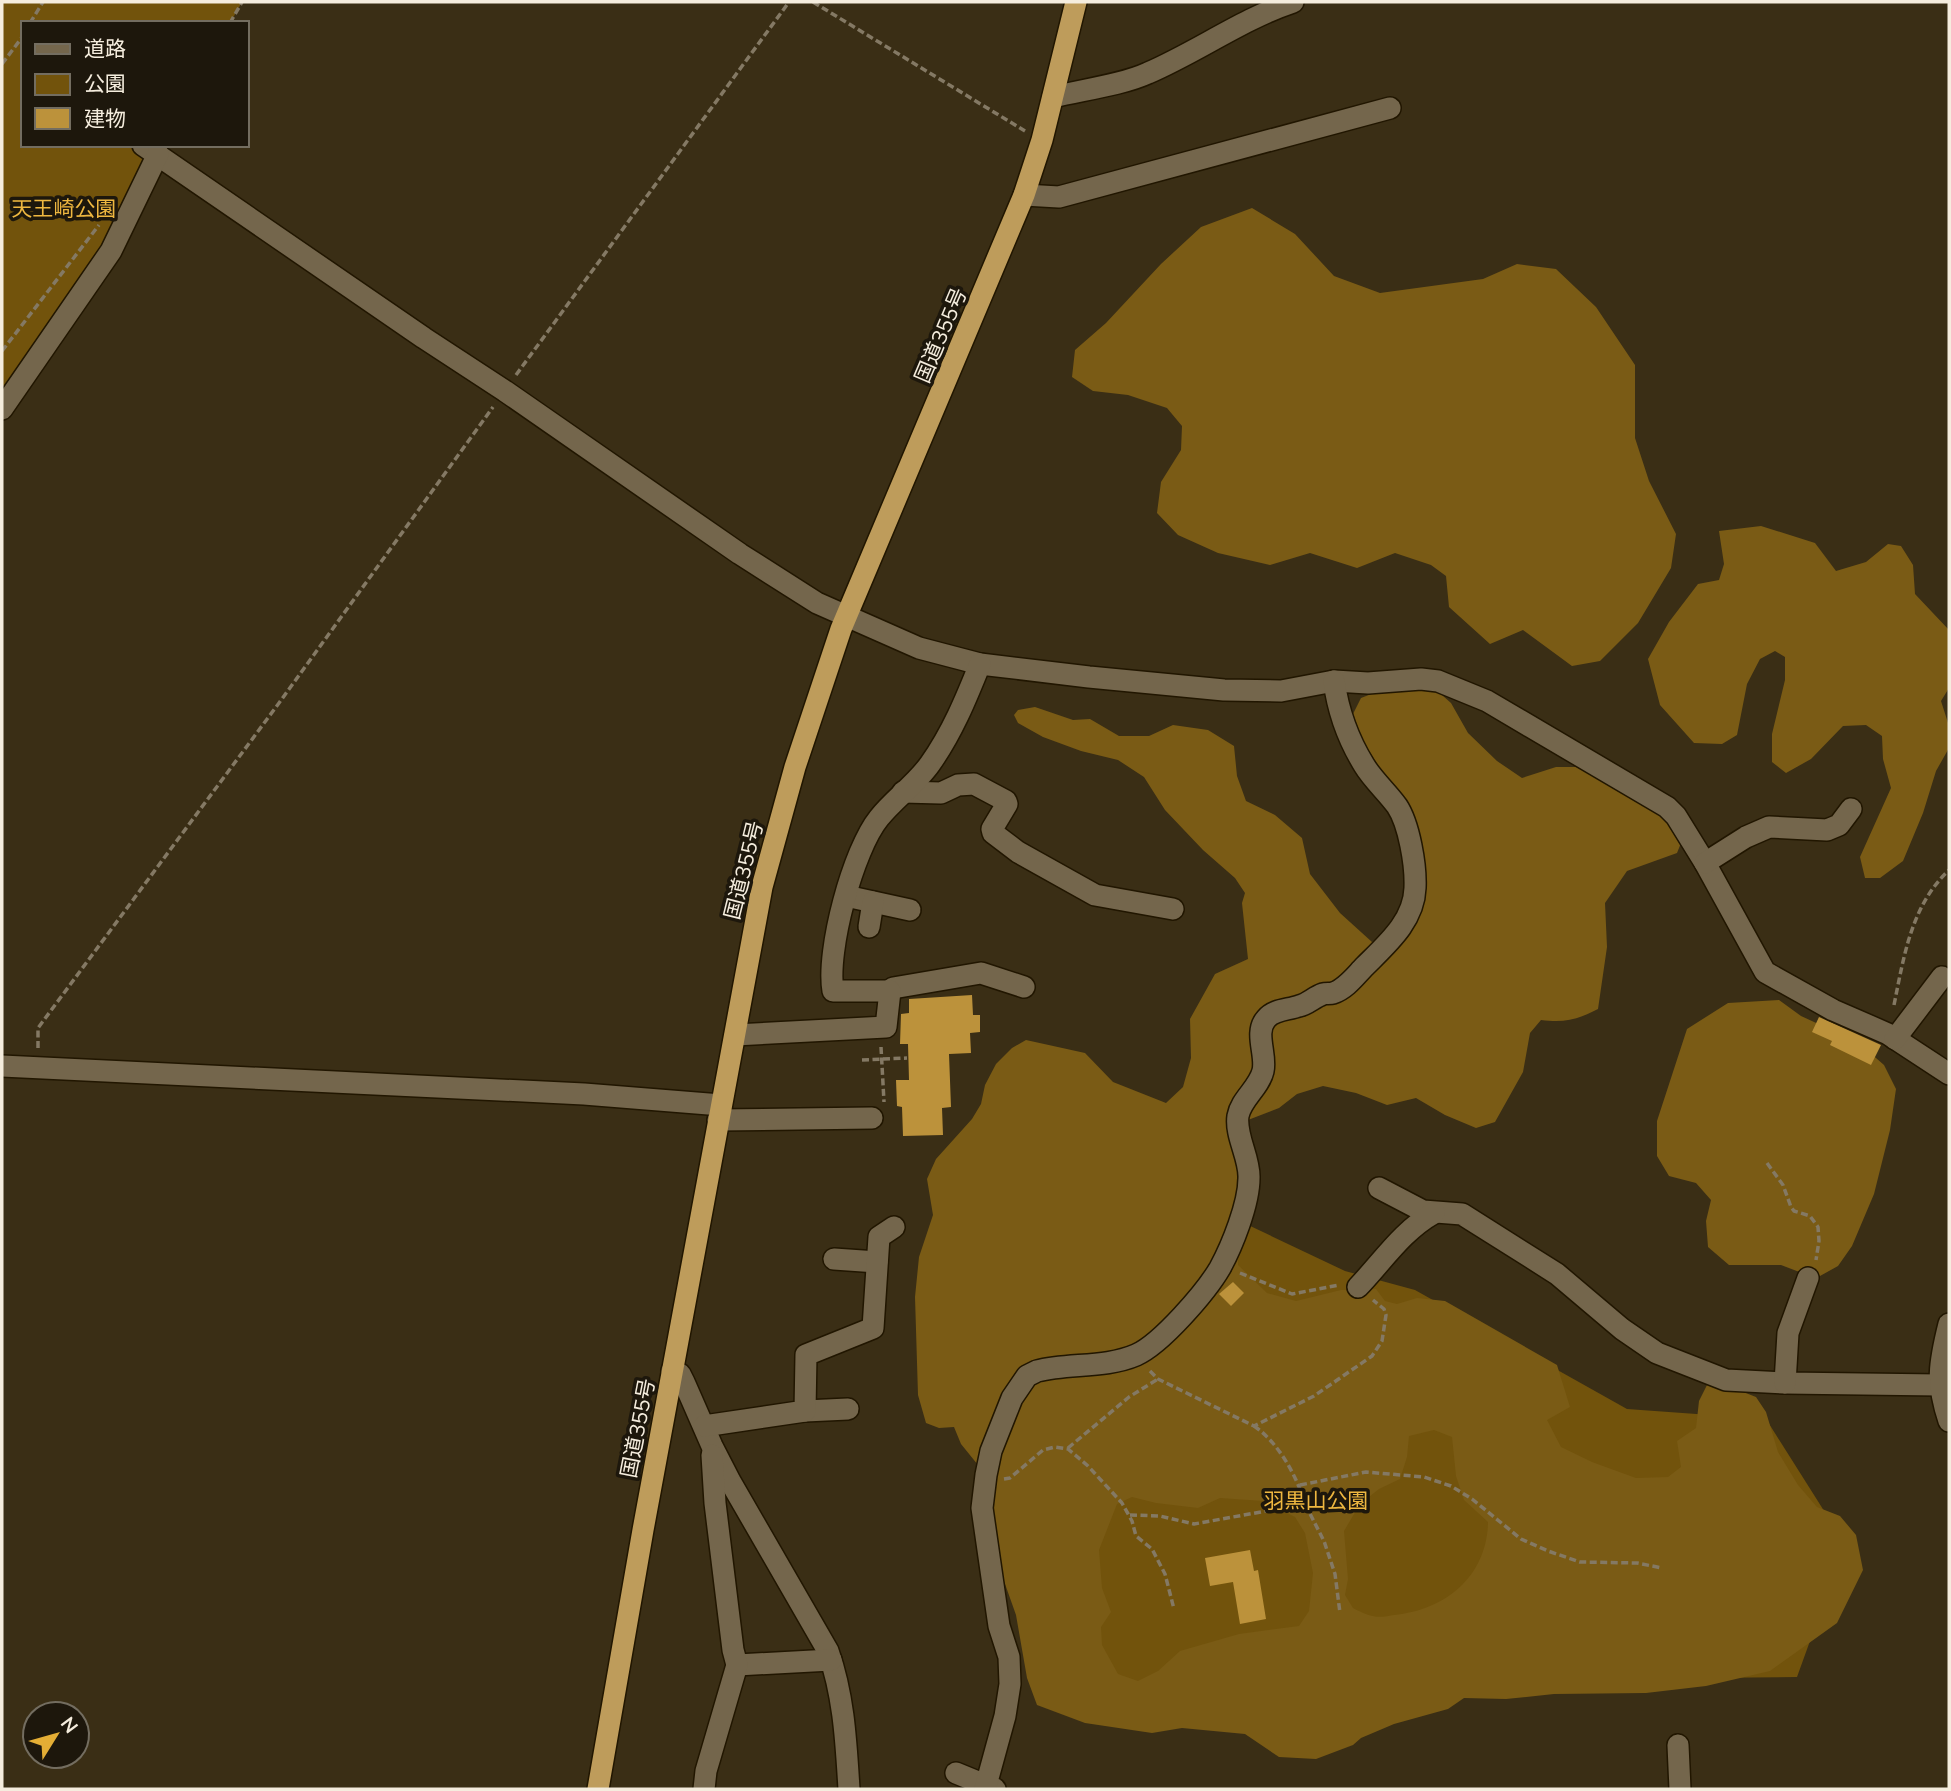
<svg xmlns="http://www.w3.org/2000/svg" width="1951" height="1791" font-family="Mulish,'Noto Sans JP',sans-serif">
  <style>
    .green { fill: #72530c }
    .forest { fill: #7a5b15; fill-rule: evenodd }
    .building { fill: #bc923b }
    .lines { fill: none; stroke-linecap: round; stroke-linejoin: round }
    .minor-casing { stroke: #211600; stroke-width: 24 }
    .highway-casing { stroke: #211600; stroke-width: 24 }
    .path { stroke: #847964; stroke-width: 3.5; stroke-dasharray: 7 3.5; stroke-linecap: butt }
    .minor { stroke: #74664c; stroke-width: 21 }
    .highway { stroke: #be9c5b; stroke-width: 21 }
    .labels { text-anchor: middle; dominant-baseline: central; stroke-width: 7; stroke-linejoin: round; paint-order: stroke }
    .park-label { font-size: 21px; fill: #eeb740; stroke: #1d170c }
    .street-label { font-size: 21px; fill: #f5edde; stroke: #1d170c }
  </style>
  <rect width="100%" height="100%" fill="#3a2e15"/>
  <g class="green">
    <path d="M3,2H242L230,23H23V145H163L110,256L2,410Z"/>
    <path d="M1246,1224L1345,1271L1415,1290L1627,1409L1766,1419L1845,1544L1797,1677L1694,1678L1139,1721L994,1466Z"/>
  </g>
  <g class="forest">
    <path d="M1252,208L1295,234L1334,276L1380,293L1483,279L1517,264L1556,269L1596,307L1635,365V438L1649,481L1676,534L1671,568L1638,623L1600,661L1572,666L1523,630L1490,644L1449,607L1446,576L1431,565L1395,553L1357,568L1310,553L1270,565L1218,553L1178,535L1157,513L1161,482L1181,450L1182,426L1167,408L1128,395L1093,391L1072,377L1075,350L1106,323L1161,264L1201,227Z"/>
    <path d="M1761,526L1815,543L1836,571L1866,562L1888,544L1901,546L1913,565L1915,594L1949,630V688L1941,701L1949,726V748L1936,771L1923,813L1903,861L1880,878H1865L1860,857L1891,788L1883,759L1882,736L1866,725L1843,726L1811,759L1786,773L1772,762V734L1785,680V657L1775,651L1760,659L1747,684L1737,735L1722,744L1694,743L1660,705L1648,659L1669,622L1698,584L1719,580L1724,564L1719,531Z"/>
    <path d="M1434,688L1451,703L1468,733L1497,761L1522,778L1556,767H1576L1596,772L1653,806L1683,838L1677,853L1627,871L1605,903L1607,947L1598,1009C1577,1020 1564,1023 1541,1020L1530,1033L1523,1072L1495,1122L1476,1128L1445,1115L1416,1098L1387,1105L1356,1093L1323,1086L1297,1094L1279,1108L1248,1120L1239,1160L1238,1265L1267,1293L1296,1301L1341,1290L1376,1289L1385,1301L1397,1304L1417,1298L1445,1301L1557,1365L1570,1407L1547,1420L1561,1447L1592,1462L1636,1478L1668,1477L1681,1467L1677,1441L1696,1428L1699,1401L1707,1385L1728,1386L1756,1397L1766,1412L1778,1452L1798,1485L1817,1507L1840,1516L1856,1535L1863,1570L1837,1623L1770,1671L1706,1686L1646,1693L1554,1694L1506,1699L1464,1698L1448,1709L1394,1724L1361,1738L1353,1745L1316,1759L1279,1757L1245,1734L1182,1728L1152,1733L1085,1723L1037,1705L1027,1678L1016,1615L999,1567L978,1465L961,1444L954,1427L939,1428L926,1423L918,1395L915,1297L919,1257L933,1215L927,1179L936,1159L972,1119L981,1104L985,1085L996,1064L1012,1048L1026,1040L1085,1053L1113,1082L1166,1103L1183,1087L1191,1058L1190,1019L1215,974L1248,959L1242,903L1245,893L1235,878L1203,850L1165,810L1144,777L1118,760L1081,751L1043,737L1018,723L1014,715L1018,710L1035,707L1073,720L1090,719L1119,736H1149L1173,725L1208,730L1234,746L1237,776L1246,801L1275,815L1302,838L1310,874L1340,913L1372,942L1410,932L1424,899L1423,854L1397,797L1363,741L1353,714L1361,698L1379,691ZM1434,1430L1452,1437L1456,1476L1464,1500L1488,1522C1487,1576 1446,1610 1394,1615C1388,1616 1379,1618 1373,1616C1366,1615 1359,1611 1353,1608L1345,1595L1348,1579L1344,1531L1360,1504L1379,1489L1400,1479L1407,1457L1409,1436ZM1132,1497L1156,1503L1198,1508L1220,1498L1263,1501L1295,1517L1305,1533L1313,1573L1309,1611L1299,1626L1239,1634L1180,1651L1158,1671L1138,1681L1118,1674L1102,1645L1101,1627L1111,1612L1102,1588L1099,1550L1117,1504Z"/>
    <path d="M1779,1000L1801,1016L1838,1033L1868,1051L1884,1065L1896,1089L1890,1130L1874,1194L1852,1246L1838,1266L1820,1276L1802,1273L1781,1265H1729L1708,1247L1706,1221L1711,1200L1696,1183L1669,1176L1657,1156V1121L1687,1029L1728,1003Z"/>
  </g>
  <g class="building">
    <path d="M972,995L973,1015H980V1032L970,1033L971,1053L949,1054L951,1107L942,1108L943,1135L903,1136L902,1107L897,1106L896,1080H909L908,1044H900L901,1014L909,1013V999Z"/>
    <path d="M1819,1017L1881,1045L1871,1065L1830,1045L1832,1041L1812,1032Z"/>
    <path d="M1233,1282L1244,1293L1231,1306L1219,1294Z"/>
    <path d="M1250,1550L1254,1571L1258,1570L1266,1619L1240,1624L1233,1582L1210,1586L1205,1558Z"/>
  </g>
  <g class="lines">
    <defs>
      <g id="minor">
        <path d="M1053,97C1081,90 1122,85 1148,73C1197,52 1242,19 1293,2"/>
        <path d="M143,145L424,338L505,391L740,554L817,603L919,648L980,664L1089,677L1224,690L1281,691L1334,681L1368,683L1421,679L1438,681L1487,701L1667,807L1676,816L1705,863L1765,972L1833,1010L1888,1034L1949,1074"/>
        <path d="M1024,195L1059,197L1390,108"/>
        <path d="M2,409L111,251L158,154"/>
        <path d="M903,792L941,793L958,785L974,784L1006,801L1007,804L992,829L993,833L1018,852L1095,895L1173,909"/>
        <path d="M1705,863L1746,837L1769,827L1827,830L1839,825L1851,809"/>
        <path d="M846,896L910,910"/>
        <path d="M869,927L873,902"/>
        <path d="M890,991L893,988L981,973L1024,987"/>
        <path d="M735,1035L886,1027L890,991H833C826,951 853,850 879,818C894,799 916,784 930,764C952,733 966,699 980,664"/>
        <path d="M1895,1039L1942,977"/>
        <path d="M2,1066L584,1094L721,1105"/>
        <path d="M718,1120L872,1118"/>
        <path d="M1379,1188L1423,1211L1462,1214L1557,1274L1622,1329L1657,1353L1726,1380L1785,1383L1939,1385"/>
        <path d="M834,1259L877,1262"/>
        <path d="M1358,1287C1383,1261 1402,1231 1434,1213"/>
        <path d="M1949,1324C1939,1364 1936,1382 1949,1421"/>
        <path d="M672,1371L680,1374L684,1382L712,1446L730,1481L828,1651C844,1696 846,1742 849,1789"/>
        <path d="M1785,1383L1788,1333L1808,1278"/>
        <path d="M805,1411L848,1409"/>
        <path d="M704,1426L805,1411L806,1355L873,1328L879,1237L894,1227"/>
        <path d="M737,1665L831,1660"/>
        <path d="M1678,1745L1680,1789"/>
        <path d="M956,1773L995,1789"/>
        <path d="M704,1789L706,1771L737,1665L733,1650L715,1503L712,1455"/>
        <path d="M985,1789L1005,1716L1010,1684L1009,1657L999,1626L982,1508L986,1475L991,1451L1012,1398L1027,1376L1037,1371C1068,1363 1106,1368 1136,1355C1161,1344 1206,1292 1220,1268C1232,1246 1249,1204 1249,1178C1250,1158 1235,1136 1238,1116C1241,1099 1259,1088 1263,1071C1267,1055 1254,1033 1266,1019C1274,1009 1288,1010 1299,1006C1308,1004 1314,997 1323,994C1326,993 1330,994 1333,993C1346,989 1356,975 1365,966C1387,944 1414,921 1415,888C1416,865 1409,824 1397,806C1387,792 1373,780 1364,765C1348,739 1338,711 1334,681"/>
      </g>
      <path id="highway" d="M598,1789L643,1530L762,887L795,767L841,629L1024,195L1042,140L1076,2"/>
    </defs>
    <use href="#minor" class="minor-casing"/>
    <use href="#highway" class="highway-casing"/>
    <g class="path">
      <path d="M813,2L1025,131"/>
      <path d="M30,23L43,2"/>
      <path d="M230,23L242,2"/>
      <path d="M2,64L23,36"/>
      <path d="M2,351L99,225"/>
      <path d="M516,375L789,2"/>
      <path d="M1894,1005C1904,956 1911,906 1949,870"/>
      <path d="M881,1047L884,1102"/>
      <path d="M38,1048V1028L279,703L493,407"/>
      <path d="M862,1060L907,1058"/>
      <path d="M1767,1163L1783,1185L1791,1207L1794,1211L1810,1216L1818,1227L1819,1241L1816,1260"/>
      <path d="M1240,1273L1292,1294L1339,1285"/>
      <path d="M1150,1371L1158,1379L1254,1426L1314,1396L1372,1356L1382,1341L1386,1315L1384,1309L1373,1300"/>
      <path d="M1254,1426C1278,1442 1297,1476 1305,1504"/>
      <path d="M1068,1448L1129,1397L1158,1379"/>
      <path d="M1004,1479L1010,1478L1043,1450L1055,1447L1068,1449L1088,1466L1122,1503L1132,1521L1136,1536L1152,1549L1165,1574L1174,1609"/>
      <path d="M1300,1485L1366,1472L1424,1477L1451,1486L1472,1499L1521,1539L1548,1551L1580,1562L1637,1563L1662,1568"/>
      <path d="M1130,1515L1160,1516L1194,1524L1305,1504L1324,1541L1335,1574L1340,1613"/>
    </g>
    <use href="#minor" class="minor"/>
    <use href="#highway" class="highway"/>
  </g>
  <g class="labels">
    <g class="park-label">
      <text x="64" y="208">天王崎公園</text>
      <text x="1316" y="1500">羽黒山公園</text>
    </g>
    <g class="street-label">
      <text transform="translate(940 335) rotate(-67)">国道355号</text>
      <text transform="translate(743 870) rotate(-76)">国道355号</text>
      <text transform="translate(637 1428) rotate(-79)">国道355号</text>
    </g>
  </g>
  <rect width="1951" height="1791" fill="none" stroke="#f5edde" stroke-width="7"/>
  <rect x="21" y="21" width="228" height="126" fill="#1d170c" stroke="#736d60" stroke-width="2"/>
  <rect x="35" y="44" width="35" height="10" fill="#74664c" stroke="#736d60" stroke-width="2"/>
  <text x="84" y="56" font-size="21" fill="#f5edde">道路</text>
  <rect x="35" y="74" width="35" height="21" fill="#72530c" stroke="#736d60" stroke-width="2"/>
  <text x="84" y="91" font-size="21" fill="#f5edde">公園</text>
  <rect x="35" y="108" width="35" height="21" fill="#bc923b" stroke="#736d60" stroke-width="2"/>
  <text x="84" y="126" font-size="21" fill="#f5edde">建物</text>
  <g transform="translate(56 1735) rotate(53)"><circle r="33" fill="#1d170c" stroke="#736d60" stroke-width="2"/>
  <path d="M0-5L12 26L0 18L-12 26Z" fill="#e4ae35"/>
  <text y="-10" font-size="19" font-weight="bold" text-anchor="middle" fill="#f5edde">N</text>
  </g>
</svg>
